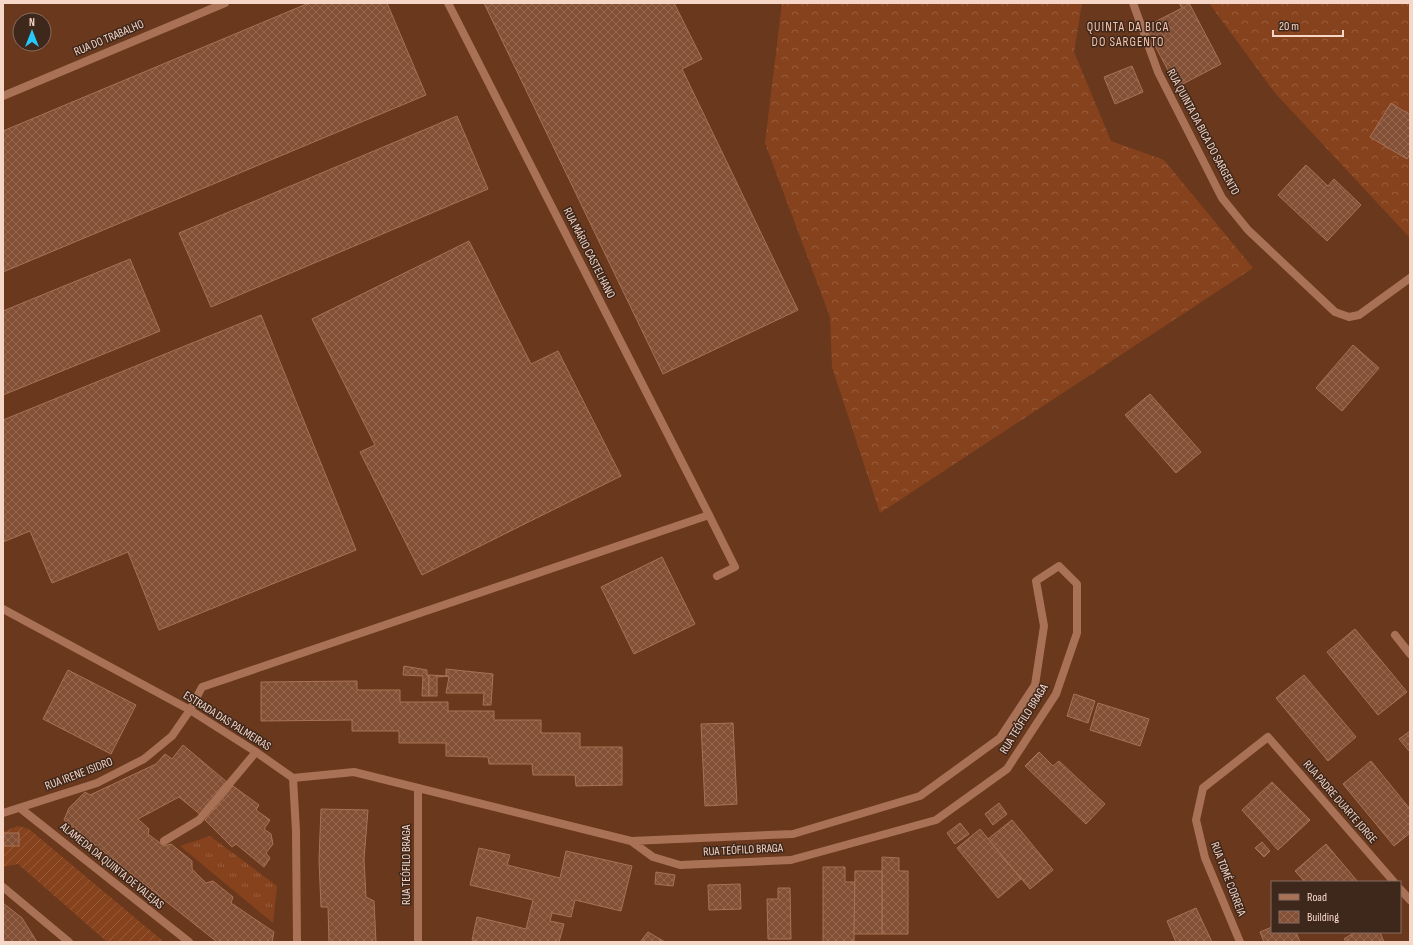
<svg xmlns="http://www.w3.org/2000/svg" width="1413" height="945" font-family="'Sofia Sans Condensed',sans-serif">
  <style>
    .grass { fill: url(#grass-tufts) }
    .forest { fill: url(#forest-crowns) }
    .garden { fill: url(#garden-furrows) }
    .building { fill: url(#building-cross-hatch); stroke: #a97256 }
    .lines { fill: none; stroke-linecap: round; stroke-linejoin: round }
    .lane { stroke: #a97257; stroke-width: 8 }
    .street { stroke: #a97257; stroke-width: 8 }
    .labels { text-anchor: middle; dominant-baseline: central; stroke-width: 3; stroke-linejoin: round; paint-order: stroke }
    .street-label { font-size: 12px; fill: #f5d6c7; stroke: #3e271b }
    .neighbourhood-label { font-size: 13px; letter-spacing: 1px; fill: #f7c6ae; stroke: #3e271b }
  </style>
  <defs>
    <pattern id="grass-tufts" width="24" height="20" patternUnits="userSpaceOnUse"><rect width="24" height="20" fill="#86421d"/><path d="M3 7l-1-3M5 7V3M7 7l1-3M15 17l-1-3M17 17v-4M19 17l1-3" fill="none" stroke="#985d3c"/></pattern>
    <pattern id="forest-crowns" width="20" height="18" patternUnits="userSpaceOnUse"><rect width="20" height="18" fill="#86421d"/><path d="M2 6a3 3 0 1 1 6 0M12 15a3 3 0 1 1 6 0" fill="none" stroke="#985d3c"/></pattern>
    <pattern id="garden-furrows" width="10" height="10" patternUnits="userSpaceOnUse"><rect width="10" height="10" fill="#86421d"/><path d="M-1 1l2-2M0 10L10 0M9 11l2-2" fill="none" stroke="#985d3c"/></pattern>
    <pattern id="building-cross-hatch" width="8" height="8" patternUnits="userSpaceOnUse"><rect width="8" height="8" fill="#834f35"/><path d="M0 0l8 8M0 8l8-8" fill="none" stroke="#956851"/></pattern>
  </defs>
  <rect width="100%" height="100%" fill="#6a381d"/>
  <path class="grass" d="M210,836L277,886L273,923L180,846Z"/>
  <g class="forest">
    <path d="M782,3H1082L1074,52L1111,141L1164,160L1253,268L880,513L832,367L830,317L765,143Z"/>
    <path d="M1209,3H1410V238L1275,93Z"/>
  </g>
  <path class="garden" d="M18,826L29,829L164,942H107L18,864L3,867V832Z"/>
  <g class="building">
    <path d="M309,3H387L426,95L3,272V131Z"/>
    <path d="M484,3H674L702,59L682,69L798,310L663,374Z"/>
    <path d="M1179,3H1189L1221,64L1177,87L1145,27L1182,8Z"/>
    <path d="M1132,66L1143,92L1115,104L1104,77Z"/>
    <path d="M1391,103L1410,115V154L1407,159L1370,137Z"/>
    <path d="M457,116L488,189L211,307L179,233Z"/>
    <path d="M1306,165L1328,186L1334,179L1361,205L1327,241L1278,195Z"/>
    <path d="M469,241L531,364L558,351L621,476L422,575L360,452L375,445L312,319Z"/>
    <path d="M130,259L160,331L3,395V311Z"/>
    <path d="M261,315L356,550L159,630L128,552L52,583L30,531L3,542V420Z"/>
    <path d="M1353,345L1379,368L1342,411L1316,388Z"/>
    <path d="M1150,394L1201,452L1176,473L1125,415Z"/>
    <path d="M662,557L695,624L634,654L601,587Z"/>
    <path d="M1355,629L1407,692L1378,715L1327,652Z"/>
    <path d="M404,666L427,670V675H429V696H422L423,676L403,675Z"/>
    <path d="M446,669L493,674L491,705H483L484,693H446L449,677L446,676Z"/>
    <path d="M68,670L136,705L111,754L43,719Z"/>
    <path d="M429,675L449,676L437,677V696H429Z"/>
    <path d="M1304,675L1356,737L1328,761L1276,698Z"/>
    <path d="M357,681V690H400V702H448V711H494V720H541V733H580V747H622V785L576,786L575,775H533L532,764H489L488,757L446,756V743H399V731H352V720L261,721V682Z"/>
    <path d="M1074,694L1095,701L1088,723L1067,716Z"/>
    <path d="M1098,703L1149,719L1140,746L1090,730Z"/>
    <path d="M733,723L737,804L705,806L701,724Z"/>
    <path d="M1410,731V752L1399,739Z"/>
    <path d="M183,745L228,783L201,815L179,797L138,819L149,829L148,834L164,846L171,844L192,861V869L206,883L213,881L233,897L231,903L274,932L272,942H217L64,820L69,808L85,792L90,795L156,764L165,754L172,759Z"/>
    <path d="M1039,752L1053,766L1059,761L1105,804L1086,824L1025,766Z"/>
    <path d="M1371,761L1410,809V833L1394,846L1343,784Z"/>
    <path d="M1272,782L1310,820L1278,850L1242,810Z"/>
    <path d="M233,786L259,805L256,810L270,820L264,829L271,834L273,844L266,853L270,858L264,867L236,844L232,847L205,820Z"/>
    <path d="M999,803L1007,814L993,825L985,814Z"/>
    <path d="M321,809L368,810L364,859L366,897L374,901L376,942H329L328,907H321L319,860Z"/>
    <path d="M1012,820L1053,870L1030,889L988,839Z"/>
    <path d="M960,823L969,834L955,844L947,833Z"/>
    <path d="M980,829L1021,879L998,898L957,848Z"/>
    <rect x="3" y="833" width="16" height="13"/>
    <path d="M1262,842L1270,851L1264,857L1255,848Z"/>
    <path d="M1326,844L1358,882H1305L1295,871Z"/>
    <path d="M479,848L510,855L507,865L560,878L566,851L632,866L621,911L575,900L571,917L552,913L550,921L564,924L559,942H481L472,940L477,917L526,929L533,900L470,885Z"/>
    <path d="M882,857L899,858V871H908V934H882Z"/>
    <path d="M823,867H845V882H855L854,942H823Z"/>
    <path d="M855,871H882V934H854Z"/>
    <path d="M656,872L675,875L673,886L655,884Z"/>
    <path d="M740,884L741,909L709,910L708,885Z"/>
    <path d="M778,888H790L791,939H768L767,899H778Z"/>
    <path d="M3,903L22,918L37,942H3Z"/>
    <path d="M1196,908L1212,942H1176L1167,921Z"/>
    <path d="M1272,927V932H1296L1300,942H1264L1260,932Z"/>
    <path d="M648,932L665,942H640Z"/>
    <path d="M1355,932H1380L1384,942H1346L1344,939Z"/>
  </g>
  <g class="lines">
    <g class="lane">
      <path d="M190,710L202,687L709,515L735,567L717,576"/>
      <path d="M164,841L199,820L256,752"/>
    </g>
    <g class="street">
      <path d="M448,3L709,515"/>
      <path d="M1133,3L1158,72L1222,198L1248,230L1335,312L1349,317L1359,315L1410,278"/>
      <path d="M3,96L225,3"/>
      <path d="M3,609L190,710L256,752L293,778L296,831L297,942"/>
      <path d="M1395,635L1410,654"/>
      <path d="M293,778L354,772L631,841L793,834L920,796L1000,738L1035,685L1044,626L1036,581L1059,566L1077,584V633L1056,694L1007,769L936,820L791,860L680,865L653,857L631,841"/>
      <path d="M20,808L189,942"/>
      <path d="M3,813L97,783L144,759L172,736L190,710"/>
      <path d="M3,887L69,942"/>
      <path d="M1400,889L1410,900"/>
      <path d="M418,942V788"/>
      <path d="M1240,942L1205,858L1196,820L1203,788L1268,737L1394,882"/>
    </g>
  </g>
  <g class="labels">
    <g class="street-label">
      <text transform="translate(109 38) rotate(-23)">RUA DO TRABALHO</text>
      <text transform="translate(1203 132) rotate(62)">RUA QUINTA DA BICA DO SARGENTO</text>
      <text transform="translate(589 253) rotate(63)">RUA MÁRIO CASTELHANO</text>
      <text transform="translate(1024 719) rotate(-58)">RUA TEÓFILO BRAGA</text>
      <text transform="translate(227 721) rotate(32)">ESTRADA DAS PALMEIRAS</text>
      <text transform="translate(79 774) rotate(-21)">RUA IRENE ISIDRO</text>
      <text transform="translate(1340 802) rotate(49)">RUA PADRE DUARTE JORGE</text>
      <text transform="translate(743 850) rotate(-3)">RUA TEÓFILO BRAGA</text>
      <text transform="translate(406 865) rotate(-90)">RUA TEÓFILO BRAGA</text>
      <text transform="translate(112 866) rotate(39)">ALAMEDA DA QUINTA DE VALEJAS</text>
      <text transform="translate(1228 879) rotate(69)">RUA TOMÉ CORREIA</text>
    </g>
    <g class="neighbourhood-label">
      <text x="1128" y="27">QUINTA DA BICA<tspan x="1128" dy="15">DO SARGENTO</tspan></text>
    </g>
  </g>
  <rect width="1413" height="945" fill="none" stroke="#f5d6c7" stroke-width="8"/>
  <rect x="1271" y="881" width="130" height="52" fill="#3e271b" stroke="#876d60"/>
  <rect x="1279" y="894" width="20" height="6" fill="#a97257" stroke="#876d60"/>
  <text x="1307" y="901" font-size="12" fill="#f5d6c7">Road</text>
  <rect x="1279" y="911" width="20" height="12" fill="url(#building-cross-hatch)" stroke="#876d60"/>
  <text x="1307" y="921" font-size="12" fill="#f5d6c7">Building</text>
  <g transform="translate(32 32)"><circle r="19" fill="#3e271b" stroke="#876d60"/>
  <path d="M0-3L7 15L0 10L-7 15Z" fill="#26c9fe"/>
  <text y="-6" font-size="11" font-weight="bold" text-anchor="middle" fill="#f5d6c7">N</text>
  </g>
  <path d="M1273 30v6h70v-6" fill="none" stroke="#f5d6c7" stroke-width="2"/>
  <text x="1279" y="30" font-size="12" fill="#f5d6c7" stroke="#3e271b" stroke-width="3" paint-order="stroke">20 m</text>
</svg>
